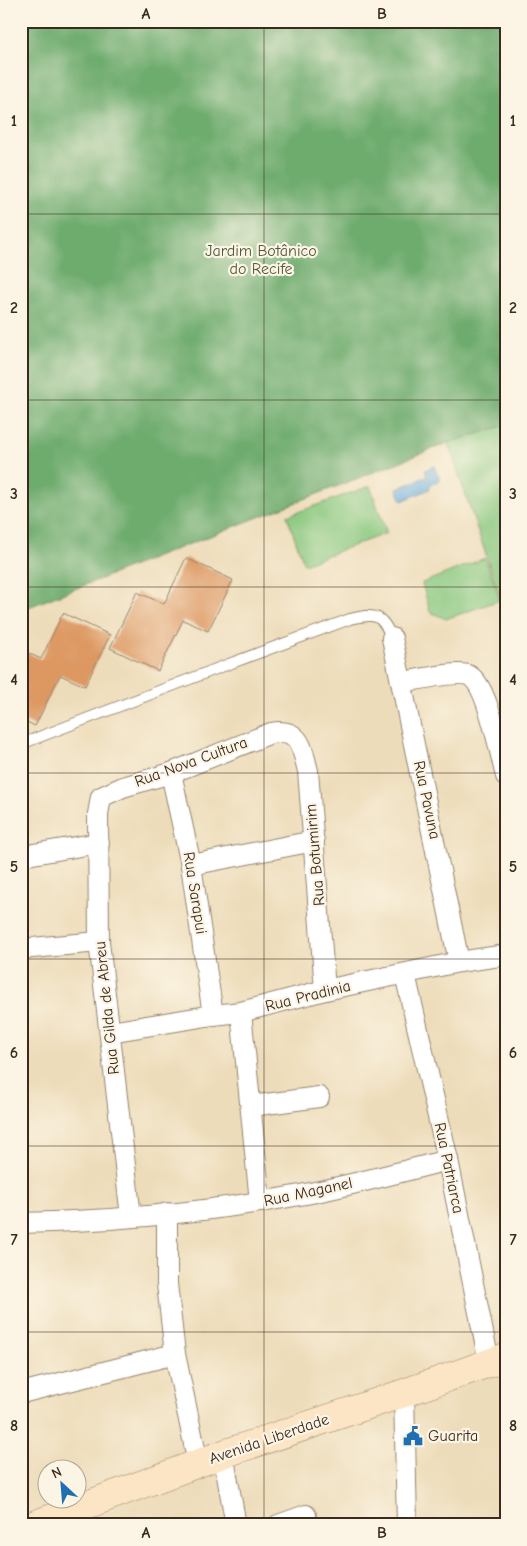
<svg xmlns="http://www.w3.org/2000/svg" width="527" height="1546" font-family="'Comic Neue',sans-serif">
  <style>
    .green { fill: #89c87f; stroke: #62794e }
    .forest { fill: #6eac6e; stroke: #546b46 }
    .water { fill: #69acde; stroke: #526b7e }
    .building { fill: #dd9862 }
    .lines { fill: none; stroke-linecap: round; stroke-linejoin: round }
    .lane-casing { stroke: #94836c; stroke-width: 12 }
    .street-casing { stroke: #94836c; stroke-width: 22 }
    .secondary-casing { stroke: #94836c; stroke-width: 29 }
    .lane { stroke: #fff; stroke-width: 10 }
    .street { stroke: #fff; stroke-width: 20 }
    .secondary { stroke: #fce5c4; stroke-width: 28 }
    .grid { fill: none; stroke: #3b2a1e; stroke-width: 1; stroke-opacity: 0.55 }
    .labels { text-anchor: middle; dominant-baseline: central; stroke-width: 4.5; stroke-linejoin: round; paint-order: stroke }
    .park-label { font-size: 16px; fill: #52593b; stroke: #fcf5e5 }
    .street-label { font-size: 16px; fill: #3b2a1e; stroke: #fcf5e5 }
    .poi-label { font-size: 16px; fill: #3b2a1e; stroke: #fcf5e5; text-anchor: start }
    .neatline { fill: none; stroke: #3b2a1e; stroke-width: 2 }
    .grid-label { font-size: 16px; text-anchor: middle; font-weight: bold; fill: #3b2a1e }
  </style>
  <rect width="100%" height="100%" fill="#fcf5e5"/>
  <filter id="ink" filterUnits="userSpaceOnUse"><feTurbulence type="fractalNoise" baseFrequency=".02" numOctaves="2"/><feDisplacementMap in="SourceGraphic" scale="10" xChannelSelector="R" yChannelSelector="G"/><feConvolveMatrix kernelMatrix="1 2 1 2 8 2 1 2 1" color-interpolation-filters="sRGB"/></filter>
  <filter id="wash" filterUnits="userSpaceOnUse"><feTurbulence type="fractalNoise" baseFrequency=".0096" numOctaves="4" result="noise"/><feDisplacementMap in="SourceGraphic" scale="20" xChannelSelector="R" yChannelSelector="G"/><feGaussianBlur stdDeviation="1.12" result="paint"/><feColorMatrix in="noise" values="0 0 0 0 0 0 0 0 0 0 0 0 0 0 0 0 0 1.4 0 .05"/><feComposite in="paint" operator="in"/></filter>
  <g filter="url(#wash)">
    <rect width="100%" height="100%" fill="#eddcb9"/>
    <g class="green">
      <path d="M506,425V617L501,599L448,443Z"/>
      <path d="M370,486L387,533L304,564L287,516Z"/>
      <path d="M485,558L500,600L446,619L430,612L422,583Z"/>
    </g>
    <path class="forest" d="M21,21H506V425L448,443L21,610Z"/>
    <path class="water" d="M434,466L440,480L429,485L430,489L402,501L397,489L427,476L425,470Z"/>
    <g id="blocks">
      <g class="building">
        <path d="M186,558L233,580L208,631L183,620L158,671L110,648L137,592L164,604Z"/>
        <path d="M63,613L110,635L85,686L60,675L35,726L21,719V650L41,659Z"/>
      </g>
    </g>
  </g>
  <g filter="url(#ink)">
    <use href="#blocks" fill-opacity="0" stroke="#94836c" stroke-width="1"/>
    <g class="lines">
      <defs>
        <path id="lane" d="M21,744L229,664L350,619C376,613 381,614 392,638"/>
        <g id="street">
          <path d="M392,638L459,962"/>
          <path d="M403,682C416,680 457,671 468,675C488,683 500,755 506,776"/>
          <path d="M171,773L191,865L213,1015"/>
          <path d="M21,856L99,843"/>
          <path d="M191,865L314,841"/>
          <path d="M21,949L99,942"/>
          <path d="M405,974L448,1160L489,1362"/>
          <path d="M241,1012L260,1202"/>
          <path d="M110,1032L213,1015L241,1012L325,990L459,962L506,955"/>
          <path d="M251,1106L319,1097"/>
          <path d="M167,1213V1284L175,1354L198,1463"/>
          <path d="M131,1217L99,942L98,814L101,797L123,787L171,773L271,733C300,727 302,748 308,771L325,990"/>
          <path d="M21,1223C113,1221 210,1212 300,1195C350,1186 399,1172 448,1160"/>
          <path d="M21,1393L175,1354"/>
          <path d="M404,1393L407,1525"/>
          <path d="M223,1454L236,1525"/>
          <path d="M278,1525L306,1515"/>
        </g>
        <path id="secondary" d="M33,1525L223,1454L404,1393L506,1357"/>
      </defs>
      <use href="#lane" class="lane-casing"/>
      <use href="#street" class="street-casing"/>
      <use href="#secondary" class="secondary-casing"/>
      <use href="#lane" class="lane"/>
      <use href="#street" class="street"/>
      <use href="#secondary" class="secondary"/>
    </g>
  </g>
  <path class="grid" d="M264,21V1525M21,214H506M21,400H506M21,587H506M21,773H506M21,959H506M21,1146H506M21,1332H506"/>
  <defs>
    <symbol id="civic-bare" viewBox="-9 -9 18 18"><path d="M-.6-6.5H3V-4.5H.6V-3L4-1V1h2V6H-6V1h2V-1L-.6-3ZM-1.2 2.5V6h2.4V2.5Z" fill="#1f6fb2" stroke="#fcf5e5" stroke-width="2.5" paint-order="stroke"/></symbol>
  </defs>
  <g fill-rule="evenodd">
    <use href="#civic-bare" x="399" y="1422" width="28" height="28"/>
  </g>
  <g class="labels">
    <g class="park-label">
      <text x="261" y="251">Jardim Botânico<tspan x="261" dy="18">do Recife</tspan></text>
    </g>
    <g class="street-label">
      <text transform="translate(191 762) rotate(-20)">Rua Nova Cultura</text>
      <text transform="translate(427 800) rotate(78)">Rua Pavuna</text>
      <text transform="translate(315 855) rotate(-95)">Rua Botumirim</text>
      <text transform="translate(195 893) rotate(81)">Rua Sarapui</text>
      <text transform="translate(308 996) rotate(-14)">Rua Pradinia</text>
      <text transform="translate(107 1008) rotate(-96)">Rua Gilda de Abreu</text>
      <text transform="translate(449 1168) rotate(78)">Rua Patriarca</text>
      <text transform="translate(308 1192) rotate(-12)">Rua Maganel</text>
      <text transform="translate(269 1439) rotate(-19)">Avenida Liberdade</text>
    </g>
    <g class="poi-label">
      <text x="428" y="1436">Guarita</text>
    </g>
  </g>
  <rect width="527" height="1546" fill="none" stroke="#fcf5e5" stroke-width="55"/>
  <g transform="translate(62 1484) rotate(334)"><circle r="24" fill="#fcf5e5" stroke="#afa495"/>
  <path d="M0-4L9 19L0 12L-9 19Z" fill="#1f6fb2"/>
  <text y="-8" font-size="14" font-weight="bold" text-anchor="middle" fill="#3b2a1e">N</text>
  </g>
  <rect x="28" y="28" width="472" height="1490" class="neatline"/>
  <g class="grid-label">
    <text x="146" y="19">A</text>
    <text x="382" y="19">B</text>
    <text x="14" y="126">1</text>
    <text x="513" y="126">1</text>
    <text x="14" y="313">2</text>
    <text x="513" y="313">2</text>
    <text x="14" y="499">3</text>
    <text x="513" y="499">3</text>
    <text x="14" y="685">4</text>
    <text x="513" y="685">4</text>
    <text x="14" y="872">5</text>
    <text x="513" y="872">5</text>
    <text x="14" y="1058">6</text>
    <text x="513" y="1058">6</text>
    <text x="14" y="1245">7</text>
    <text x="513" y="1245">7</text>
    <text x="14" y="1431">8</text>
    <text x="513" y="1431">8</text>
    <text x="146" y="1538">A</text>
    <text x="382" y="1538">B</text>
  </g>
</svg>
